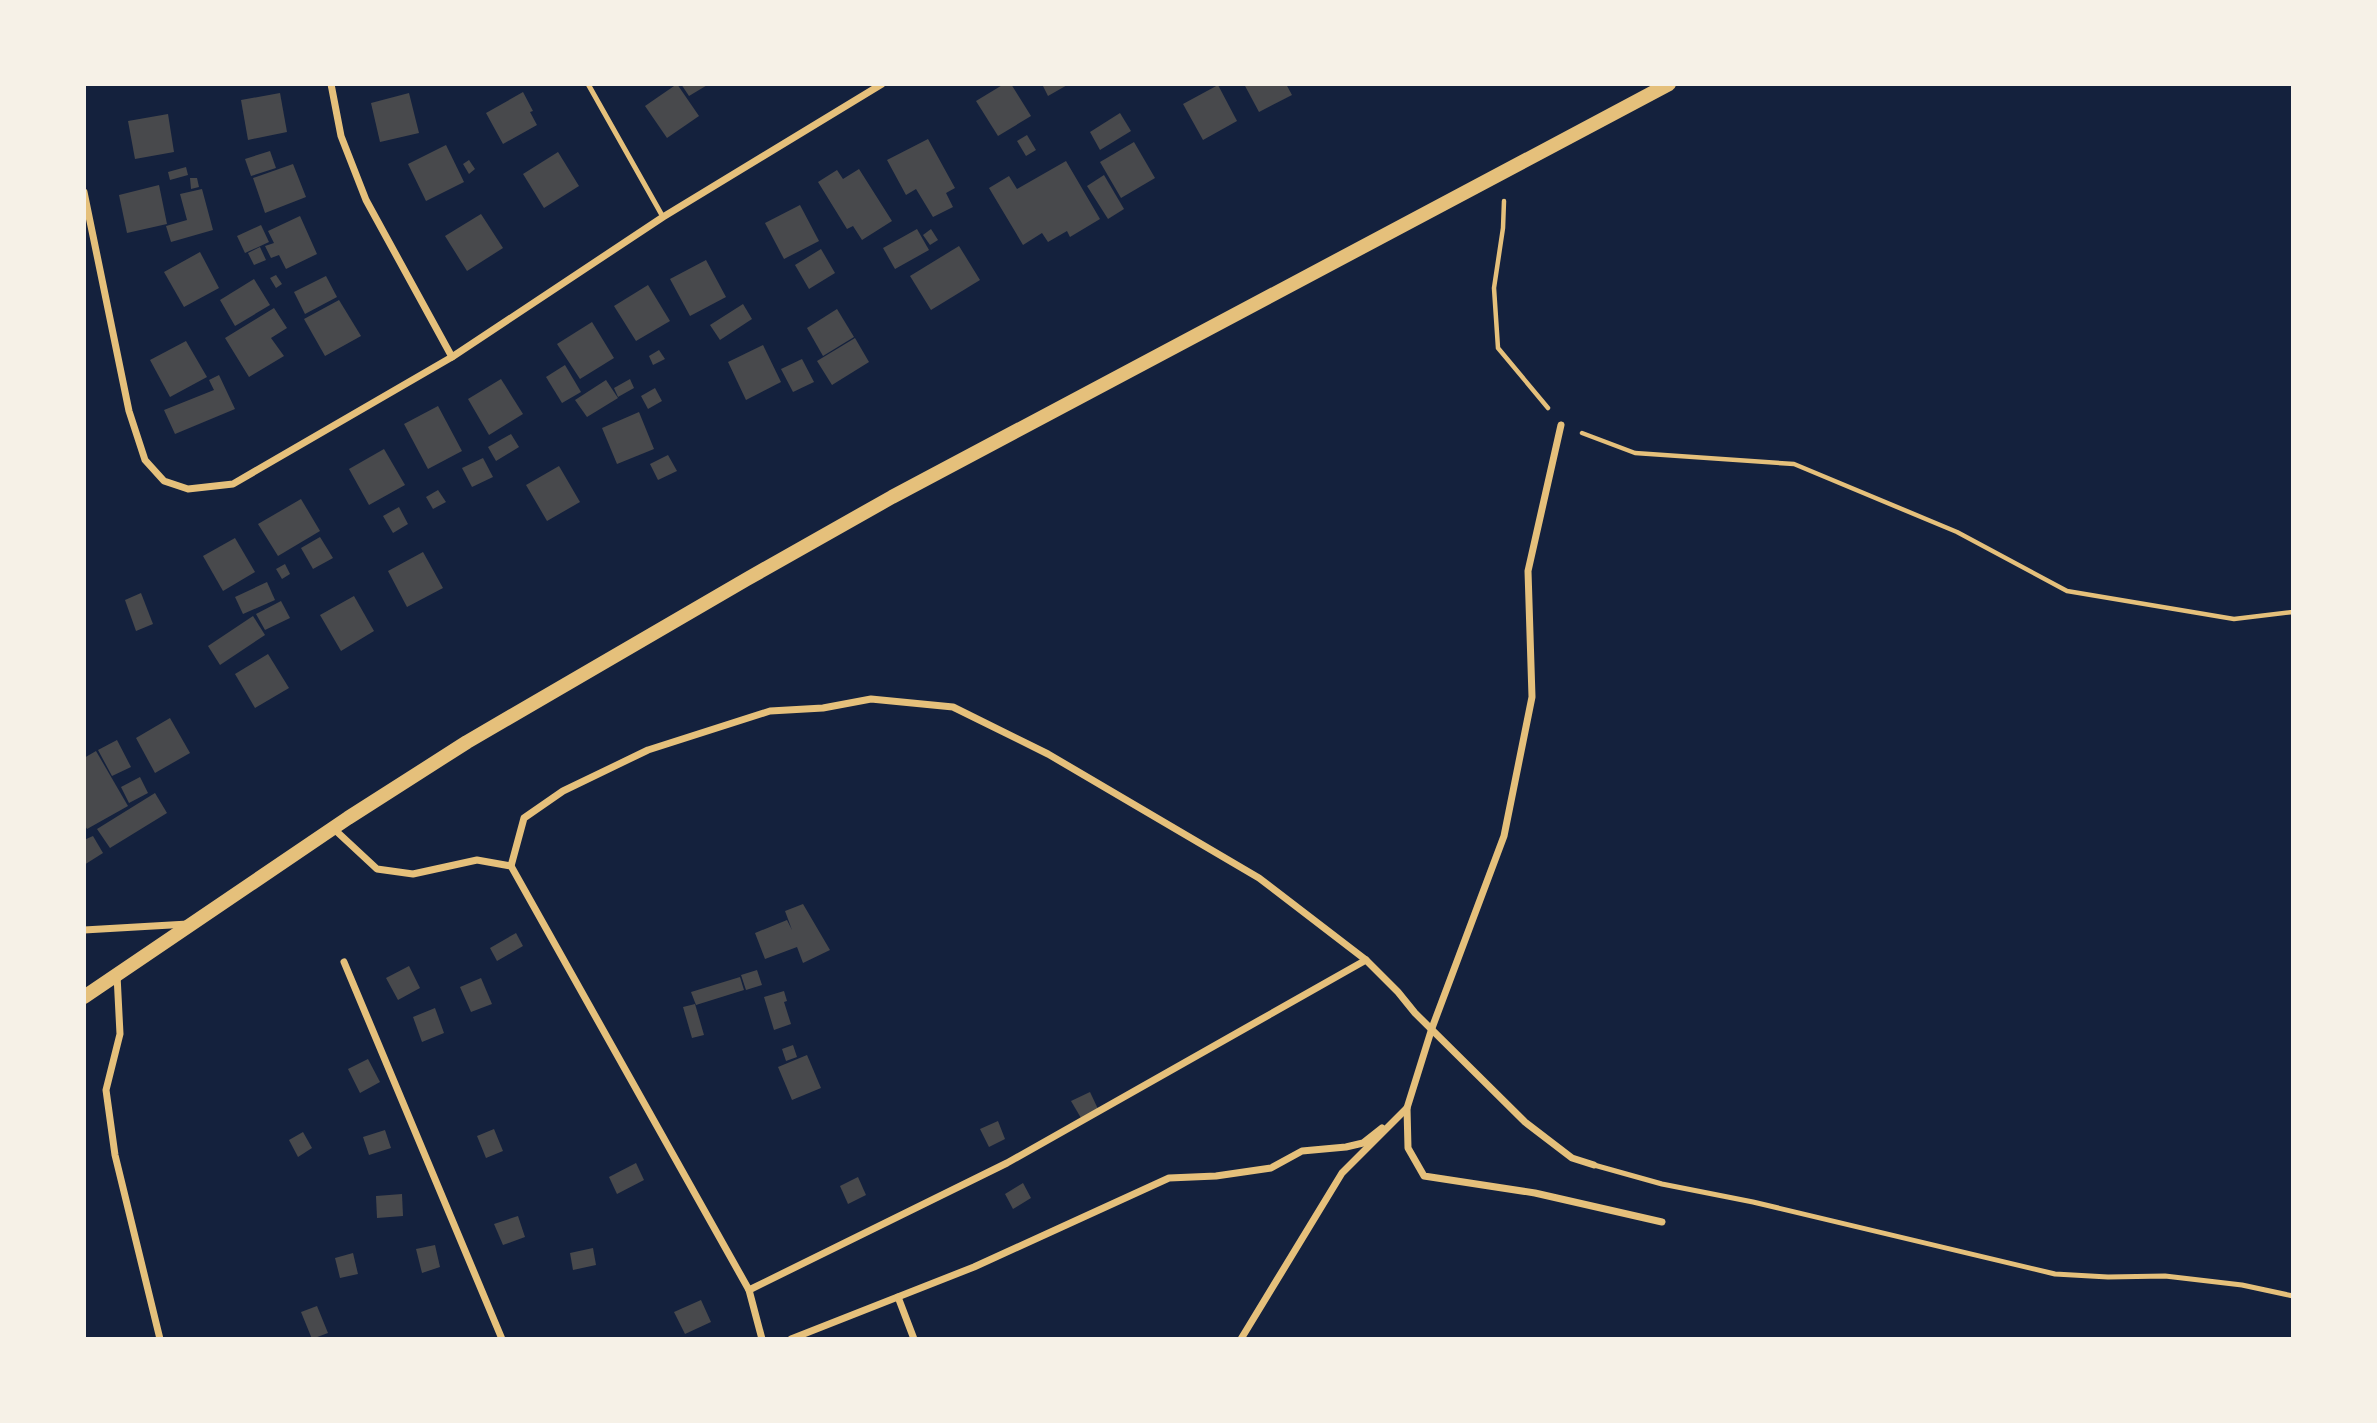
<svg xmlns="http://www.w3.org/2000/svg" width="2377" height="1423" font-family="'Space Grotesk',sans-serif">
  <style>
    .building { fill: #48494c }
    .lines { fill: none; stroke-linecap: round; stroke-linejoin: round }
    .path { stroke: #e5c07b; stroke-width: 4.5 }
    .service { stroke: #e5c07b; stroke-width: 5 }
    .minor { stroke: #e5c07b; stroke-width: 7 }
    .secondary { stroke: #e5c07b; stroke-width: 14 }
  </style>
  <rect width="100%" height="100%" fill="#14213d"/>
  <g class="building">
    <path d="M677,84L699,116L667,138L645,106Z"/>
    <path d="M681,84H709L689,96Z"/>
    <path d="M1004,84H1011L1031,116L998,136L976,101Z"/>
    <path d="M1042,84H1069L1048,96Z"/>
    <path d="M1244,84H1286L1292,95L1259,112Z"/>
    <path d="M1218,85L1237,121L1203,140L1183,104Z"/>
    <path d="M523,92L533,111L530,112L537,125L503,144L486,113Z"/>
    <path d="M280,93L287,132L248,140L241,100Z"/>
    <path d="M409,93L419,133L380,142L371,103Z"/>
    <path d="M1120,113L1131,131L1100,150L1090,132Z"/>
    <path d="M168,114L174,152L135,159L128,121Z"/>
    <path d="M1027,135L1036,150L1026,156L1017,141Z"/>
    <path d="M928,139L955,188L946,193L953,207L933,217L916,189L906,195L887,160Z"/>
    <path d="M1134,142L1155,178L1121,198L1100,162Z"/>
    <path d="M446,145L464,182L426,201L408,164Z"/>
    <path d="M270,151L276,168L251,176L245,159Z"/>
    <path d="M558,152L579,186L544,208L523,174Z"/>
    <path d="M469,160L475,169L469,174L463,164Z"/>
    <path d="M1066,161L1100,219L1070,237L1067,231L1048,242L1042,233L1023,245L989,188L1009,176L1017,189Z"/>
    <path d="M293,164L306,197L265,213L253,178Z"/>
    <path d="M186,167L188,175L170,180L168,172Z"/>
    <path d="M859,169L892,221L862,240L853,226L847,229L818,182L837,170L843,179Z"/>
    <path d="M1104,175L1124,209L1108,219L1087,186Z"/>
    <path d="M190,178H197L199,187L191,189Z"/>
    <path d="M159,185L167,224L127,233L119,195Z"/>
    <path d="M202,189L213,230L171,242L166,226L187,220L180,194Z"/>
    <path d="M800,205L819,241L784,259L765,223Z"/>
    <path d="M481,214L503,248L467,271L445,236Z"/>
    <path d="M300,216L317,254L286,269L279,255L271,258L265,246L274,243L268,231Z"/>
    <path d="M261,225L269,242L245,253L237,236Z"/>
    <path d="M917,229L929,250L895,269L883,248Z"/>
    <path d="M931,229L938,240L930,245L923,235Z"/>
    <path d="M959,246L980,280L931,310L910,276Z"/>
    <path d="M260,247L266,260L254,265L248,253Z"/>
    <path d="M821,249L835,273L809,289L795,265Z"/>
    <path d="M200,252L219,288L184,307L164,272Z"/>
    <path d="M706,260L726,297L690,316L670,279Z"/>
    <path d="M276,275L282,284L276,288L270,278Z"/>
    <path d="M326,276L337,297L305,314L294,292Z"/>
    <path d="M254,279L270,305L235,326L220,300Z"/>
    <path d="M648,285L670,321L636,341L614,306Z"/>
    <path d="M339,300L361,336L325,356L304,319Z"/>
    <path d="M743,304L752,319L720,340L710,325Z"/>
    <path d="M274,308L287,328L271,338L284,356L249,377L225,338Z"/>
    <path d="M837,309L854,337L823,356L807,328Z"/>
    <path d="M592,322L614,358L580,379L557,344Z"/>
    <path d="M855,338L869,362L832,385L817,361Z"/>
    <path d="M186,341L207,377L170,397L150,360Z"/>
    <path d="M763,345L781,382L746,400L728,362Z"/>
    <path d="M659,350L665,359L653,365L649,356Z"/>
    <path d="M802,359L814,382L793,392L781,369Z"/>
    <path d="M565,365L581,392L562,403L546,377Z"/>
    <path d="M219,375L235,409L175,434L164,410L214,390L209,380Z"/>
    <path d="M501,379L523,414L489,435L468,399Z"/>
    <path d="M630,379L634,388L618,397L614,388Z"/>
    <path d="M606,380L618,398L587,417L575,400Z"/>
    <path d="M655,388L662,401L648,409L641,396Z"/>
    <path d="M438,406L462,451L428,469L404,424Z"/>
    <path d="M639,412L654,449L617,464L602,428Z"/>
    <path d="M511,434L519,447L496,461L488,447Z"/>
    <path d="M384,449L405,485L369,505L349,469Z"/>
    <path d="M668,455L677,471L658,480L650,464Z"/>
    <path d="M483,458L493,477L472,487L462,468Z"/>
    <path d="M559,466L580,502L547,521L526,485Z"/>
    <path d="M438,490L446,502L433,509L426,497Z"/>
    <path d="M301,499L320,531L278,556L258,524Z"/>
    <path d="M399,507L408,524L393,533L383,516Z"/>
    <path d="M320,537L333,558L313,569L301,548Z"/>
    <path d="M235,538L255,572L223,591L203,556Z"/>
    <path d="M423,552L443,588L407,607L388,571Z"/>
    <path d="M285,564L290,574L282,579L276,569Z"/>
    <path d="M267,582L275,600L243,614L235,597Z"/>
    <path d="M141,593L153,624L136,631L125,600Z"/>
    <path d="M354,596L374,631L341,651L320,615Z"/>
    <path d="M281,601L290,618L265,630L256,614Z"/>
    <path d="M253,616L265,635L220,665L208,646Z"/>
    <path d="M268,654L289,688L255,708L235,674Z"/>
    <path d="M170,718L190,753L155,773L136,738Z"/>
    <path d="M117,740L131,767L112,776L98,750Z"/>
    <path d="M96,751L128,806L87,829L84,824V758Z"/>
    <path d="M140,777L148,793L129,803L121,787Z"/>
    <path d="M155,793L167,813L110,848L97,829Z"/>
    <path d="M93,836L103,853L84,865V840Z"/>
    <path d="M803,904L830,950L803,963L797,947L765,959L755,933L787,920L792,930L785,911Z"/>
    <path d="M516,933L523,946L497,961L490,948Z"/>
    <path d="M409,966L420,988L398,1000L386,978Z"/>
    <path d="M757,970L762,985L746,990L741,975Z"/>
    <path d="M740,977L744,990L696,1005L691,992Z"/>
    <path d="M481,978L492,1004L471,1012L460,987Z"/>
    <path d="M784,991L787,1001L784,1002L791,1024L774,1030L764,997Z"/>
    <path d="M695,1004L704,1035L692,1038L683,1007Z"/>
    <path d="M435,1008L444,1033L422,1042L413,1017Z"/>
    <path d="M793,1045L797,1057L786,1061L782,1049Z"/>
    <path d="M807,1055L821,1088L792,1100L778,1067Z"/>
    <path d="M368,1059L380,1082L360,1093L348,1069Z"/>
    <path d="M1090,1092L1098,1109L1081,1118L1071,1101Z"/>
    <path d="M998,1121L1005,1139L989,1147L980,1129Z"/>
    <path d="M494,1129L503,1151L486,1158L477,1136Z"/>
    <path d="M385,1130L391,1148L369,1155L363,1137Z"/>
    <path d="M303,1132L312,1148L298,1157L289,1140Z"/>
    <path d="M636,1163L644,1180L617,1194L609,1177Z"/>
    <path d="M858,1177L866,1195L848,1204L840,1186Z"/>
    <path d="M1023,1183L1031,1198L1013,1209L1005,1194Z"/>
    <path d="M402,1194L403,1216L377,1218L376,1196Z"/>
    <path d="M518,1216L525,1237L503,1245L494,1224Z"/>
    <path d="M435,1245L440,1267L422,1273L416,1249Z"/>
    <path d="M593,1248L596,1265L573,1270L570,1253Z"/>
    <path d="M353,1253L358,1274L340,1278L335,1258Z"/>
    <path d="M701,1300L711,1322L685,1334L674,1312Z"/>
    <path d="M317,1306L328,1333L312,1339L301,1312Z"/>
  </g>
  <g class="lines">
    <g class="path">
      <path d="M1504,201L1503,228L1494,288L1498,348L1548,408"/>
      <path d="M1582,433L1635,453L1794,464L1957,532L2067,591L2234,619L2293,612"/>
    </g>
    <g class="service">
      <path d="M588,84L663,217"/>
      <path d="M1594,1165L1662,1184L1753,1202L2055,1274L2108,1277L2165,1276L2242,1285L2293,1296"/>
    </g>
    <g class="minor">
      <path d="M331,84L341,136L366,200L452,357"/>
      <path d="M84,192L129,411L145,460L164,481L188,489L233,484L452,357L663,217L882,84"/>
      <path d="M334,829L377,869L413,874L477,860L511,866L749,1290L762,1339"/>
      <path d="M511,866L524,818L563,791L648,750L770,711L823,708L871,699L953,707L1048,754L1259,878L1366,960L1398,992L1415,1013L1525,1122L1572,1158L1594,1165"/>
      <path d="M84,930L188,924"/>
      <path d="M344,962L502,1339"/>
      <path d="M117,975L120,1034L106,1090L115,1155L160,1339"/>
      <path d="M1407,1108L1408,1148L1424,1176L1535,1193L1662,1222"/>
      <path d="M749,1290L1007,1163L1366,960"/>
      <path d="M898,1297L914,1339"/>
      <path d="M791,1339L974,1267L1169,1178L1216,1176L1271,1168L1302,1151L1346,1147L1363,1143L1382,1128"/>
      <path d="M1241,1339L1342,1173L1407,1108L1432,1028L1504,836L1532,697L1528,571L1561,425"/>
    </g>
    <path class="secondary" d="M84,997L348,818L467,742L747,579L892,497L1669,84"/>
  </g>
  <rect width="2377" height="1423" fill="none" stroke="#f6f1e7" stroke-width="172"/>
</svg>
